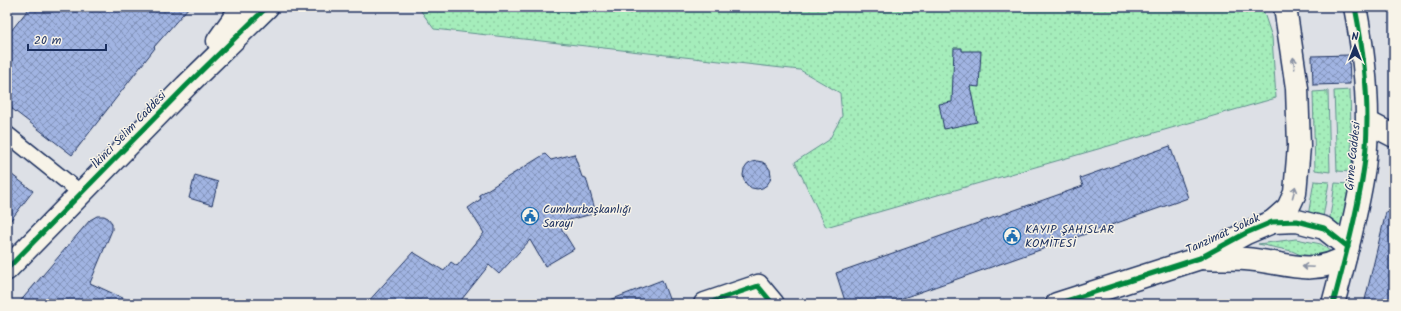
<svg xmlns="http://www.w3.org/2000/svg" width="1401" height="311" font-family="Kalam,sans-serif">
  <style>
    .grass { fill: url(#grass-dots); stroke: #608e8c }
    .building { fill: url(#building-cross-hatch); stroke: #1b2f5e }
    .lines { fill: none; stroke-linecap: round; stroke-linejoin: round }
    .service-casing { stroke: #1b2f5e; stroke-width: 18 }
    .minor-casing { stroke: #1b2f5e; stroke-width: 25 }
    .tertiary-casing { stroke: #1b2f5e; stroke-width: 25 }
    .service { stroke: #f7f3e8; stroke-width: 15 }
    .minor { stroke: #f7f3e8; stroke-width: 22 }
    .tertiary { stroke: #f7f3e8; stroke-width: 22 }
    .cycleway-casing { stroke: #f7f3e8; stroke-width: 8 }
    .cycleway { stroke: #00873e; stroke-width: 5 }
    .oneway { stroke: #8991a3 }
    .labels { text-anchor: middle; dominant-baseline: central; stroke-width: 3; stroke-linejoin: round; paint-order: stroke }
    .street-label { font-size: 12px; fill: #1b2f5e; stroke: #f7f3e8 }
    .poi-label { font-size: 12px; fill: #1b2f5e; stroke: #f7f3e8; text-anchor: start }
  </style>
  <defs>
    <pattern id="grass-dots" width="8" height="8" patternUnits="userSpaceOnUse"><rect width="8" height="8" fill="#a5edbb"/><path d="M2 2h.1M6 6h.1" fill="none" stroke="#8dcca3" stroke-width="1.8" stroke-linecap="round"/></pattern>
    <pattern id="building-cross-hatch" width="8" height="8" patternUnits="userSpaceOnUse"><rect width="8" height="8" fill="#a1b4e2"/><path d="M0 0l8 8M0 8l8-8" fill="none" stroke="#8293ba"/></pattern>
  </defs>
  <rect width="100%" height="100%" fill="#dde0e6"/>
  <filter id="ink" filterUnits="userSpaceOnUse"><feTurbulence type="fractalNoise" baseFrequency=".025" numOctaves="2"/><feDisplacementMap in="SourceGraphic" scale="8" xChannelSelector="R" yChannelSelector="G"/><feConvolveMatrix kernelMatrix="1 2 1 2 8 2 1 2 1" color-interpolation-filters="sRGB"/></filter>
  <g filter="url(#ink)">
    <g class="grass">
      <path d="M418,7H1262L1272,37L1276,98L826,227L795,162L829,140L842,116L840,93L800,70L434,29Z"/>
      <path d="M1350,90L1352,172L1337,171L1334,91Z"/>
      <path d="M1328,91L1330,172L1315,170L1313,92Z"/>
      <path d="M1314,181L1329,182L1321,229L1308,216Z"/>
      <path d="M1335,183L1350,184L1344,233L1328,231Z"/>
      <path d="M1296,239L1321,244L1336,256L1305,257L1292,251L1258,244Z"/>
    </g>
    <g class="building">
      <path d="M30,7H189L154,47L155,48L72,155L7,105V36Z"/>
      <path d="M954,48H962V51H981L979,87L970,86L977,122L944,129L939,104L952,102Z"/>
      <path d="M1349,55L1350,84L1313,85L1312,56Z"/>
      <path d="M1170,146L1188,198L886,304H846L836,273L1083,186L1080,178Z"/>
      <path d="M545,154L551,160L574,154L582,177L586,178L596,213L558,223L574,249L545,266L530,240L499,274L489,265L458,304H366L413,252L444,271L451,262L457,266L484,233L468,208L481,199L479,195Z"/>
      <circle cx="757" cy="175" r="14"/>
      <path d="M7,171L33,191L7,225Z"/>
      <path d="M195,175L218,182L212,205L189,198Z"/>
      <path d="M1386,212L1394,213V304H1364Z"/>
      <path d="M97,216H104L108,218L112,223V230L90,283L136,304H18L90,220Z"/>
      <path d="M662,280L669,299L656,304H605V302Z"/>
    </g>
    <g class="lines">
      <defs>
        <path id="service" d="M7,134L81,193"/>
        <g id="minor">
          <path d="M1367,122L1394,136"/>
          <path d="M705,304L758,286L773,304"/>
        </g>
        <g id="tertiary">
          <path d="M218,41L242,7"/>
          <path d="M1272,222L1288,208L1295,193L1299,146L1297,88L1285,7"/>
          <path d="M1201,258C1216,259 1231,258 1245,259C1281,261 1311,278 1345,257"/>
          <path d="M7,269L186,86L267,7"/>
          <path d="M1057,304L1200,258L1246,233L1272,222L1297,221L1324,228L1348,247"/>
          <path d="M1333,304C1344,263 1355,221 1362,180C1372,123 1366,63 1355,7"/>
        </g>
      </defs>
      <use href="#service" class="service-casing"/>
      <use href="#minor" class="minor-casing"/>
      <use href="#tertiary" class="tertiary-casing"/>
      <use href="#service" class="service"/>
      <use href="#minor" class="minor"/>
      <use href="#tertiary" class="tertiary"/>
      <defs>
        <g id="cycleway">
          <path d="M7,269L186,86L267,7"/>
          <path d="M705,304L758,286L773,304"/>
          <path d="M1057,304L1200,258L1246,233L1272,222L1297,221L1324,228L1348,247"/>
          <path d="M1333,304C1344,263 1355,221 1362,180C1372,123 1366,63 1355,7"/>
        </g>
      </defs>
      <use href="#cycleway" class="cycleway-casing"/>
      <use href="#cycleway" class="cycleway"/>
    </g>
    <defs><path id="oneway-shaft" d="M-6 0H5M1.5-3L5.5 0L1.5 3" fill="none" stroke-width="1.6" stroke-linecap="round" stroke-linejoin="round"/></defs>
    <g class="oneway">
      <use href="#oneway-shaft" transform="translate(1294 63) rotate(-97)"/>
      <use href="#oneway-shaft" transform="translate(1294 192) rotate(-75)"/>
      <use href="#oneway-shaft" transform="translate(1308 267) rotate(-177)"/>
    </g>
  </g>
  <defs>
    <symbol id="civic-ring" viewBox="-11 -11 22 22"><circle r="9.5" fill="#f7f3e8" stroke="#1f6fb2" stroke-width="1.5"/><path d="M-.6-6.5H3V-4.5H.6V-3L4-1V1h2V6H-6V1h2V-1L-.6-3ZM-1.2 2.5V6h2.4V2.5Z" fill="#1f6fb2"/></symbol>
  </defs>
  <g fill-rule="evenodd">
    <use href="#civic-ring" x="520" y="206" width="20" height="20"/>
    <use href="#civic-ring" x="1002" y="226" width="20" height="20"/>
  </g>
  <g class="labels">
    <g class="street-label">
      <text transform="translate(129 130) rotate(-46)">İkinci Selim Caddesi</text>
      <text transform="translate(1353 156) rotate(-84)">Girne Caddesi</text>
      <text transform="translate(1223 234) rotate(-25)">Tanzimat Sokak</text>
    </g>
    <g class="poi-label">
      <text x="543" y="209">Cumhurbaşkanlığı<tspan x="543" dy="14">Sarayı</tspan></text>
      <text x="1025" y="229">KAYIP ŞAHISLAR<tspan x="1025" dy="14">KOMİTESİ</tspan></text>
    </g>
  </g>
  <rect width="1401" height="311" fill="none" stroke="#f7f3e8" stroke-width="24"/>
  <rect x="12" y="12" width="1377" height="287" fill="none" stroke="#1b2f5e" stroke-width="1.5" filter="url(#ink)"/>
  <g transform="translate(1355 46)" stroke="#f7f3e8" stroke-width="3" paint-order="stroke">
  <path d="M0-3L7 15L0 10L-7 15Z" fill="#1b2f5e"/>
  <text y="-6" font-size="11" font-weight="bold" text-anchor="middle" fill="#1b2f5e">N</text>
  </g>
  <path d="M28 44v6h78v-6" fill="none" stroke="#1b2f5e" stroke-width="2"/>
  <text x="34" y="44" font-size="12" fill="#1b2f5e" stroke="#f7f3e8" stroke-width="3" paint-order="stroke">20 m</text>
</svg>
